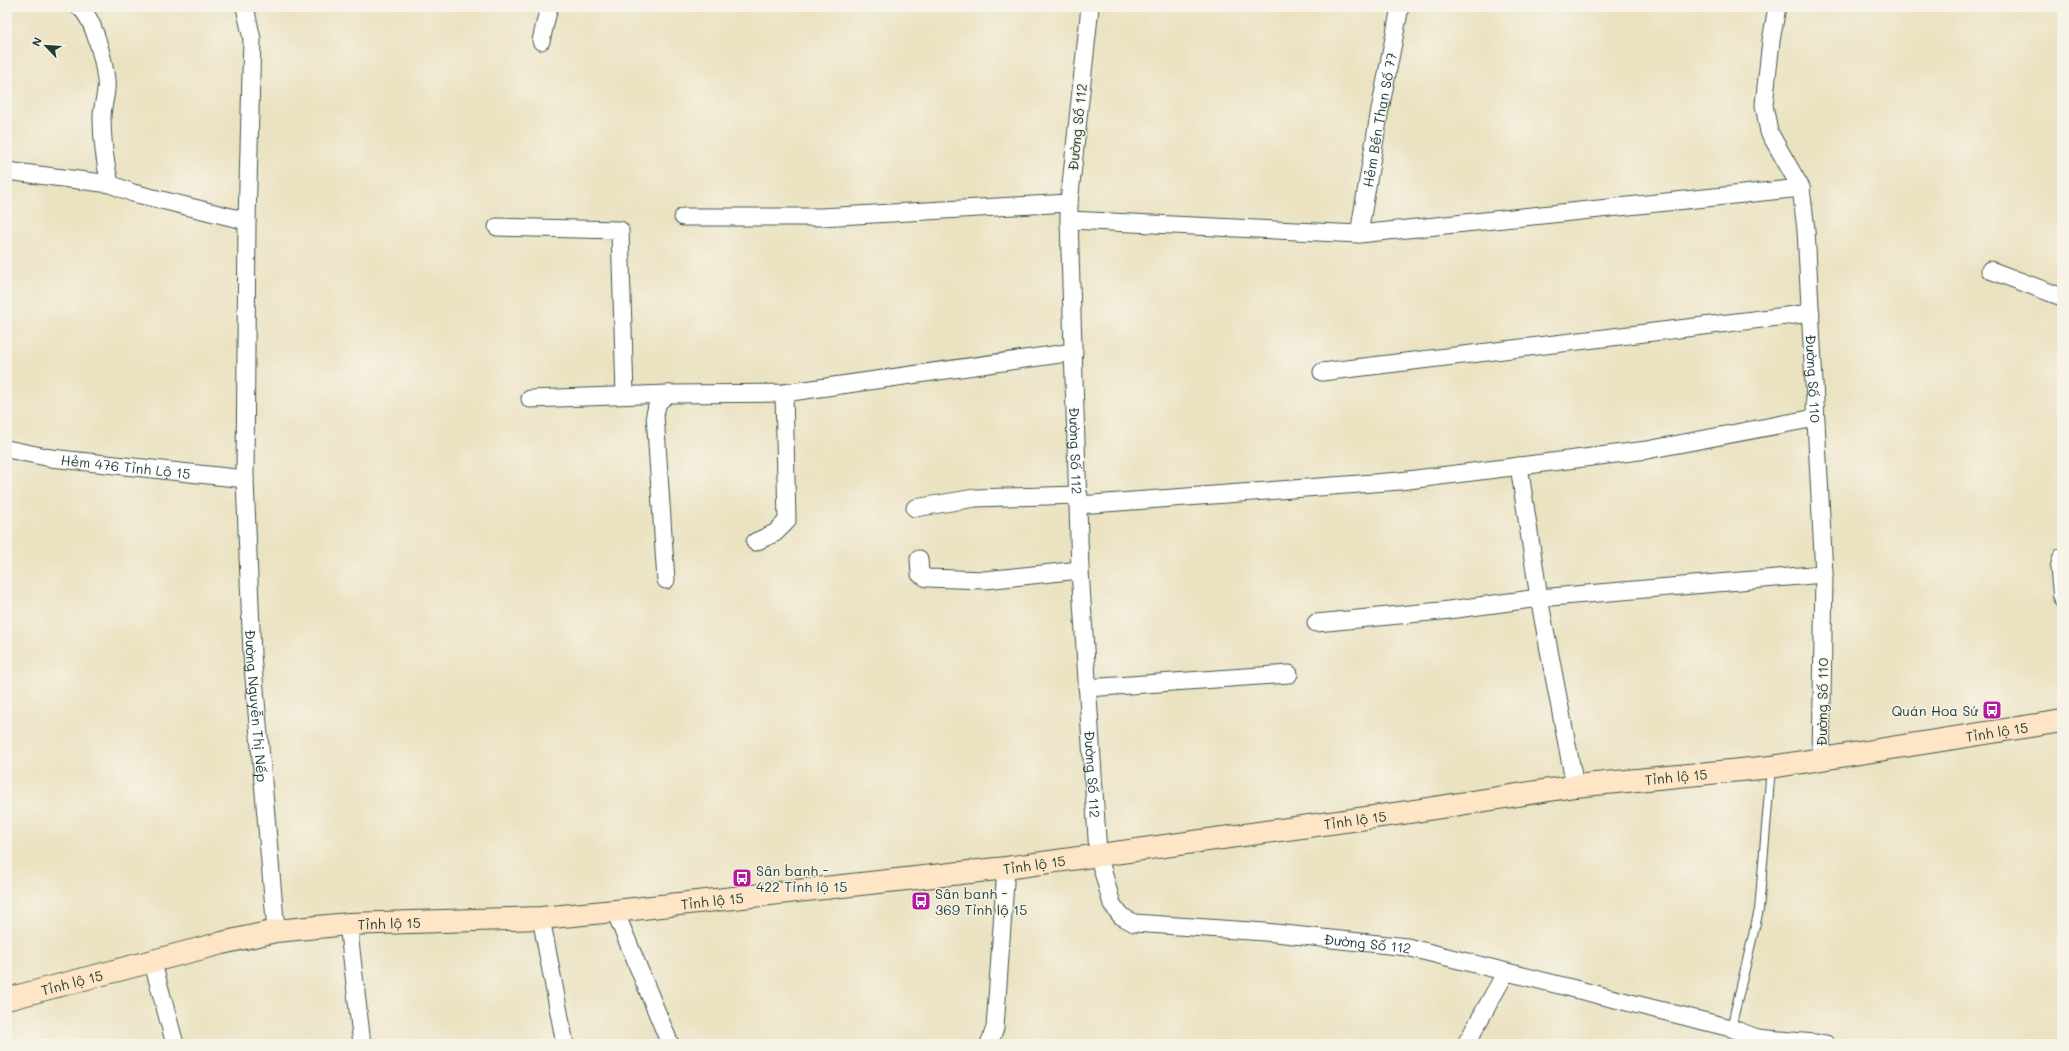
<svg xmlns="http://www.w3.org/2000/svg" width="2069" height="1051" font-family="Mali,sans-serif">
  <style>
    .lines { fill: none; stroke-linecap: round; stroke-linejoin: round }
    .service-casing { stroke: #3e5649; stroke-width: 10 }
    .minor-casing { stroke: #3e5649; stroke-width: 19 }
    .secondary-casing { stroke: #3e5649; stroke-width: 24 }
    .service { stroke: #fff; stroke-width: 8 }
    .minor { stroke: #fff; stroke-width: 17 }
    .secondary { stroke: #fee5c5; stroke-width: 22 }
    .labels { text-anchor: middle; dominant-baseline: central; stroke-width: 3; stroke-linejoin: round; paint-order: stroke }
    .street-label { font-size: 14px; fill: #1f3d34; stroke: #f7f3e8 }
    .poi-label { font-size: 14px; fill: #1f3d34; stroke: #f7f3e8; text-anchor: start }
  </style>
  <rect width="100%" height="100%" fill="#f7f3e8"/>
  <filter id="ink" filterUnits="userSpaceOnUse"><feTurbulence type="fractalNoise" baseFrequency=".025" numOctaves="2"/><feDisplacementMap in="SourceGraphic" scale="8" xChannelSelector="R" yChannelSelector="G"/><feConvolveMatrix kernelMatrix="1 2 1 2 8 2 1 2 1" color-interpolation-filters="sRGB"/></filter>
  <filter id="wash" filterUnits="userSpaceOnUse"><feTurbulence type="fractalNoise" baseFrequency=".012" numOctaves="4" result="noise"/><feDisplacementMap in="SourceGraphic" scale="16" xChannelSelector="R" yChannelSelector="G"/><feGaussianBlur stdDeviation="0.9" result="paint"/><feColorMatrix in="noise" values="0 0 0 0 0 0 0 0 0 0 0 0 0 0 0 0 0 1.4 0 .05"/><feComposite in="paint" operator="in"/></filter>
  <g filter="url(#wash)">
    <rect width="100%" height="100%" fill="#ebe2c1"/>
  </g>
  <g filter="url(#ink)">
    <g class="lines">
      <defs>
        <path id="service" d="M1731,1028L1759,910L1771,768"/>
        <g id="minor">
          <path d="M79,7C94,17 104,62 106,80C108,92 102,105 102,117C102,139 105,163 110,184L133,193L247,221"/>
          <path id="s1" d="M245,7L252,39L247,221L245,479L252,655L276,931"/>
          <path id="s2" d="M1090,7L1069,203V220L1080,570L1098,854L1112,904L1121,916L1134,923L1265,932L1407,947L1731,1028L1757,1038"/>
          <path id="s3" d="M1777,7L1771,41L1764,105L1769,132L1801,188L1806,230L1824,574L1821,759"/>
          <path d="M541,41L549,7"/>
          <path d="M7,171L110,184"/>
          <path d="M683,217H821L1069,203"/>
          <path d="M1069,220L1359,234L1801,188"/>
          <path d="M497,227L620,230L625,395"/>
          <path id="s4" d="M1359,234L1379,115L1400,7"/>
          <path d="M1990,270L2062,297"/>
          <path d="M1322,372L1811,313"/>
          <path d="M530,399L668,394"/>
          <path id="s5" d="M7,449L51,458L245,479"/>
          <path d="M1519,466L1539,598L1575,786"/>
          <path d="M1079,505L1400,481L1647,450L1815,418"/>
          <path d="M915,508L975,498L1079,495"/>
          <path d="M755,542L775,533L787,521L784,393"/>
          <path d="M2062,557L2059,568L2062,599"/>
          <path d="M919,559L920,574L927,578L985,580L1080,570"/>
          <path d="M666,580L655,414L658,402L668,394L784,393L1074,352"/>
          <path d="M1316,623L1441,611L1539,598L1824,574"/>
          <path d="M1087,688L1289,674"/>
          <path d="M615,911L670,1044"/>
          <path d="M541,918L565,1044"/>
          <path d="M348,924L362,1044"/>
          <path d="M152,960L175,1044"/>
          <path d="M989,1044L995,1028L1006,868"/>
          <path d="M1466,1044L1506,972"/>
          <path d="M1753,1044L1757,1038L1826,1044"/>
        </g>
        <g id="secondary">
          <path id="s6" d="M7,999L222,943L276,931L348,924L541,918L615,911L1006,868L1402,813L1575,786L1771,767L2062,721"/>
        </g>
      </defs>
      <use href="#service" class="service-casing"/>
      <use href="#minor" class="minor-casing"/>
      <use href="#secondary" class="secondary-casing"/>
      <use href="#service" class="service"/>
      <use href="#minor" class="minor"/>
      <use href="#secondary" class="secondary"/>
    </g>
  </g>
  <defs>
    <symbol id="bus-square" viewBox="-11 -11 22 22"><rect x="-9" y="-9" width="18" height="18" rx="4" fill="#b5179e" stroke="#f7f3e8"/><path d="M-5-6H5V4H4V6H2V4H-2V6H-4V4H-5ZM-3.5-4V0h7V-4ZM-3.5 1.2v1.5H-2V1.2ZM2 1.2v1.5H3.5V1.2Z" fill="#fff"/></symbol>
  </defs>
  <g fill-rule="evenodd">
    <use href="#bus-square" x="1981" y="699" width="22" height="22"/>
    <use href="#bus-square" x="731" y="867" width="22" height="22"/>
    <use href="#bus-square" x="910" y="890" width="22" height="22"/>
  </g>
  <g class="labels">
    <g class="street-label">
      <text stroke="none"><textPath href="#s4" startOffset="116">Hẻm Bến Than Số 77</textPath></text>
      <text transform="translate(1077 127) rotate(-84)">Đường Số 112</text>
      <text stroke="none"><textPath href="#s3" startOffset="382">Đường Số 110</textPath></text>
      <text stroke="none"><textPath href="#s2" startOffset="445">Đường Số 112</textPath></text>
      <text stroke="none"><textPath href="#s5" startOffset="120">Hẻm 476 Tỉnh Lộ 15</textPath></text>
      <text transform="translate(1822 702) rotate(-89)">Đường Số 110</text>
      <text stroke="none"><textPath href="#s1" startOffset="700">Đường Nguyễn Thị Nếp</textPath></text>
      <text stroke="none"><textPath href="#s6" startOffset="2011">Tỉnh lộ 15</textPath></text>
      <text stroke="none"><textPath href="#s2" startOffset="769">Đường Số 112</textPath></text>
      <text stroke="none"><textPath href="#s6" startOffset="1687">Tỉnh lộ 15</textPath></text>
      <text stroke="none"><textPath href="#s6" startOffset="1363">Tỉnh lộ 15</textPath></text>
      <text stroke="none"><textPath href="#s6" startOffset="1039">Tỉnh lộ 15</textPath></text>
      <text stroke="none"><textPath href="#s6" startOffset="715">Tỉnh lộ 15</textPath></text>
      <text stroke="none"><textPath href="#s6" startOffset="391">Tỉnh lộ 15</textPath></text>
      <text stroke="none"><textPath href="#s2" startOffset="1165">Đường Số 112</textPath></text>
      <text stroke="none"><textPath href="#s6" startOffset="67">Tỉnh lộ 15</textPath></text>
    </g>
    <g class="poi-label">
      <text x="1978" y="710" text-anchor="end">Quán Hoa Sứ</text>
      <text x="756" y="870">Sân banh -<tspan x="756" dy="16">422 Tỉnh lộ 15</tspan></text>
      <text x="935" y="893">Sân banh -<tspan x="935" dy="16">369 Tỉnh lộ 15</tspan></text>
    </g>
  </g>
  <rect width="2069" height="1051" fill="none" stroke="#f7f3e8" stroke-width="24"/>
  <g transform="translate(46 46) rotate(295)" stroke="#f7f3e8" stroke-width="3" paint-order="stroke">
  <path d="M0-3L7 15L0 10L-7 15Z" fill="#1f3d34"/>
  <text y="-6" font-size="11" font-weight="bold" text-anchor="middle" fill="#1f3d34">N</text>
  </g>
</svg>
